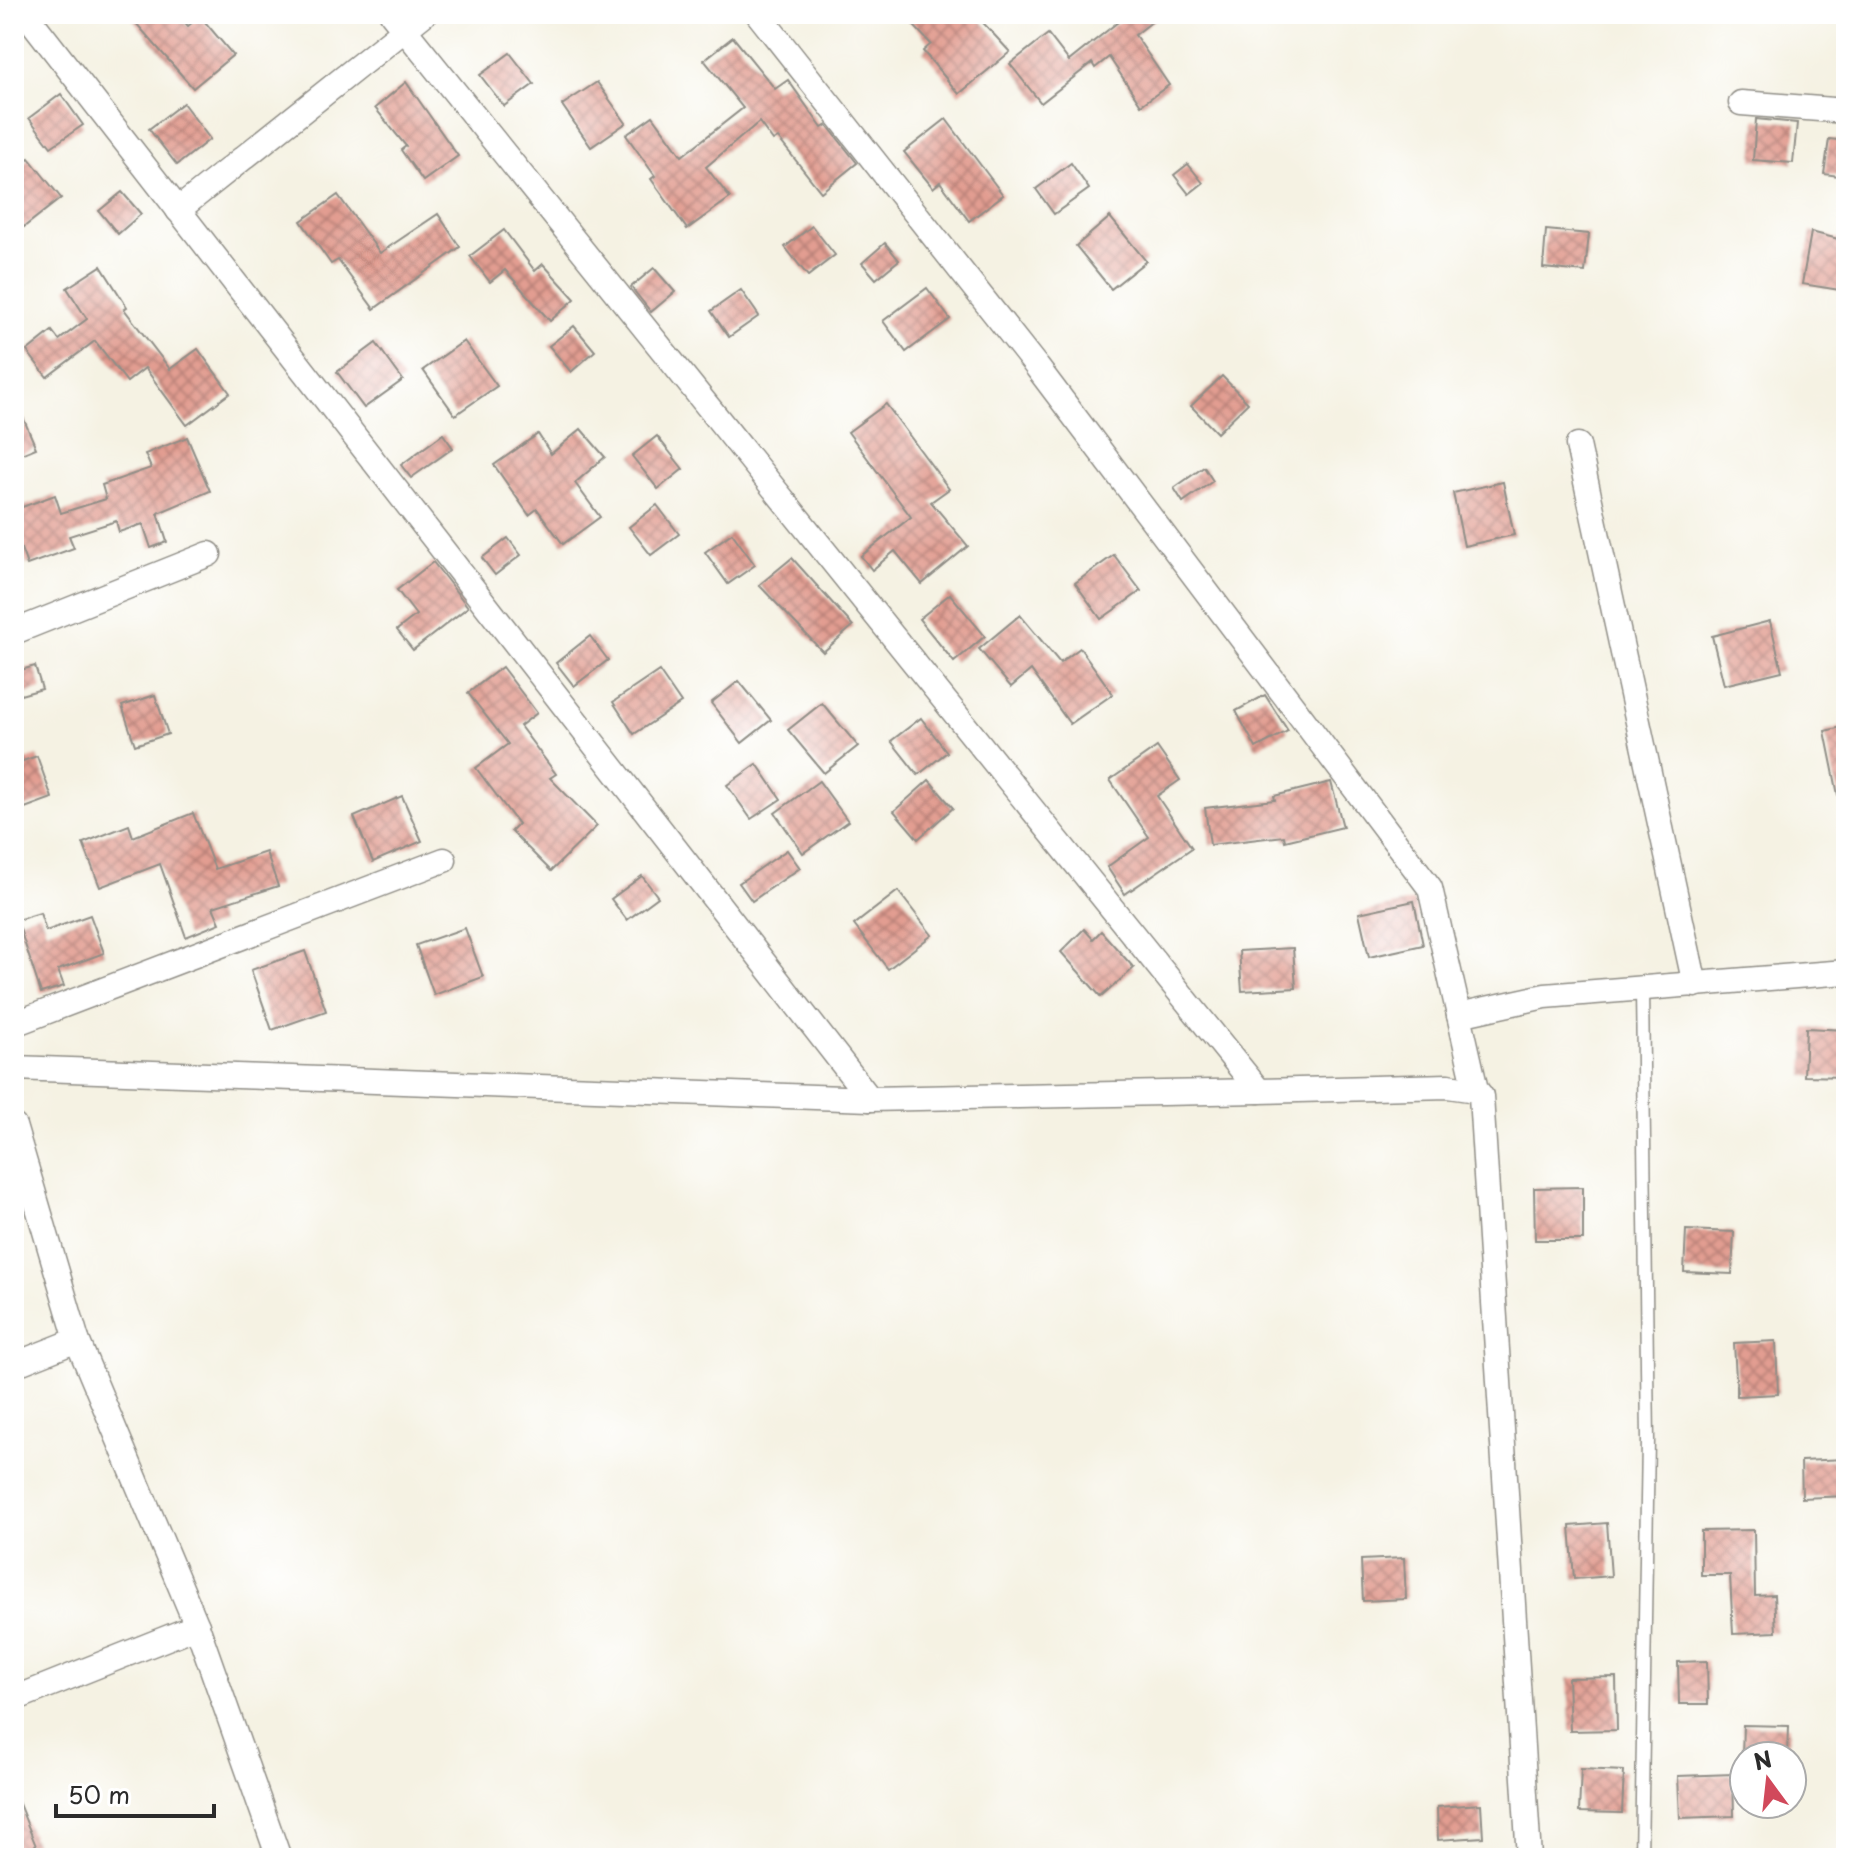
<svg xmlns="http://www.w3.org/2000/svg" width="1860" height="1872" font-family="'Playpen Sans',sans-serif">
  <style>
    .building { fill: url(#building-cross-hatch) }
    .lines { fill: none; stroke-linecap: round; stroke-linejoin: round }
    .lane-casing { stroke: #908e87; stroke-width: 15 }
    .street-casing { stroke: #908e87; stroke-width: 27 }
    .lane { stroke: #fff; stroke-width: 12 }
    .street { stroke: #fff; stroke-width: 24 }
  </style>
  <defs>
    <pattern id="building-cross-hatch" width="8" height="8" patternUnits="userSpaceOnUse" patternTransform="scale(2)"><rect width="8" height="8" fill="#e29d91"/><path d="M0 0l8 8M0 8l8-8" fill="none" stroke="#b78077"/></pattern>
  </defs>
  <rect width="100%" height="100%" fill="#fff"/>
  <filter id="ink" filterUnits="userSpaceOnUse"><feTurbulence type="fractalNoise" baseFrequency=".0125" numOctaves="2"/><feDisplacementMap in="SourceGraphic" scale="16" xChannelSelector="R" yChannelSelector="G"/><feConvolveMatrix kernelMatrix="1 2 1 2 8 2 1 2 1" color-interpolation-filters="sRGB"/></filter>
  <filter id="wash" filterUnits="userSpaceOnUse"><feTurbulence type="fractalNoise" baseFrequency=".006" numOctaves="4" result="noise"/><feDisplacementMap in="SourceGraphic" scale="32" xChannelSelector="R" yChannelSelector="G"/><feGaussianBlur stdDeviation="1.8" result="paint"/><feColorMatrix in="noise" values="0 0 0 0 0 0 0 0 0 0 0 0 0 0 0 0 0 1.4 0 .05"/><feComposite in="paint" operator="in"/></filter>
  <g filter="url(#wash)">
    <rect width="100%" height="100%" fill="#f5f2e3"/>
    <g id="blocks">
      <g class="building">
        <path d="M128,14H178L188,26L200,16L233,55L193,88Z"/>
        <path d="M903,14H975L1010,52L959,94L923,51L931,44Z"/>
        <path d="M1128,14H1162L1135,35L1169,85L1141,105L1109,57L1095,68L1092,63L1041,103L1010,64L1048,34L1069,61Z"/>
        <path d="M733,37L775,89L788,80L822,128L827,125L857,163L821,192L778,138L773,141L759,122L706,167L730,198L687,229L651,179L655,176L626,135L653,116L682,156L743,108L704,60Z"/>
        <path d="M510,53L534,84L504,106L480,75Z"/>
        <path d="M406,82L458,156L423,181L401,150L406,146L375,108Z"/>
        <path d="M597,82L626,123L591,147L562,105Z"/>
        <path d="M61,94L83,125L51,147L29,118Z"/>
        <path d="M183,103L210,139L177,165L149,129Z"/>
        <path d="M946,119L1003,195L969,221L940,182L933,188L904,152Z"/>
        <path d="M1756,119L1797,123L1793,163L1753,160Z"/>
        <path d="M1829,139L1846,141V177L1824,174Z"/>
        <path d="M29,158L61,198L24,227L14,215V170Z"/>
        <path d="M1071,163L1089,189L1054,214L1036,189Z"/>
        <path d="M1188,164L1203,183L1189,194L1174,175Z"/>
        <path d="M122,192L141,214L118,234L99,211Z"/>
        <path d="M338,195L380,253L438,214L460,247L374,309L338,260L331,264L301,221Z"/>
        <path d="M1110,217L1146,261L1111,289L1076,246Z"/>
        <path d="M812,226L835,255L808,276L785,247Z"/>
        <path d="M504,230L535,271L543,264L575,299L550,321L505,270L490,282L470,256Z"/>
        <path d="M1546,230L1589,234L1585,272L1543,268Z"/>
        <path d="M1811,232L1846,241V291L1802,284Z"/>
        <path d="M885,243L899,260L876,279L862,263Z"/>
        <path d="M101,266L127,307L124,309L170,369L198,349L230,393L187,425L145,368L127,382L95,341L47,377L27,351L52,331L59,340L87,319L67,288Z"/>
        <path d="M654,268L675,292L651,312L631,287Z"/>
        <path d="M927,288L950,319L906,352L883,321Z"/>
        <path d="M741,290L759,316L729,337L711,311Z"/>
        <path d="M574,326L595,351L571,372L549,346Z"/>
        <path d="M464,341L497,386L455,415L423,370Z"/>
        <path d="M376,343L403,380L364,408L337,372Z"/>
        <path d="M1222,376L1248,403L1217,433L1191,406Z"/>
        <path d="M14,396L36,448L14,457Z"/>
        <path d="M886,404L949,489L931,502L968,546L922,584L895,551L872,570L861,556L911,517L848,432Z"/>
        <path d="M581,429L605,457L575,483L600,517L563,544L537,509L529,515L494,465L538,434L551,454Z"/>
        <path d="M443,434L453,448L411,478L401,465Z"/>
        <path d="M657,436L683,469L658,489L632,456Z"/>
        <path d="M187,437L210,491L158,513L167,542L151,548L143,524L119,532L116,521L69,536L74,548L27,565L14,529V510L55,495L61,513L106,499L102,485L151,468L145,454Z"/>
        <path d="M1204,467L1213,481L1183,502L1174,488Z"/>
        <path d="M1503,482L1514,535L1464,546L1453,493Z"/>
        <path d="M657,505L679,534L651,555L629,527Z"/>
        <path d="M732,533L755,565L728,584L705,552Z"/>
        <path d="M508,538L521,555L495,575L482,558Z"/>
        <path d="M1114,555L1141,591L1101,619L1075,583Z"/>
        <path d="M792,558L853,626L823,652L759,585Z"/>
        <path d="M433,562L468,607L413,650L397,630L416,615L397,590Z"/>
        <path d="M950,594L985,636L954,662L919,619Z"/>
        <path d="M1020,615L1060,663L1080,648L1113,694L1070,724L1031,670L1011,687L979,649Z"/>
        <path d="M1770,621L1782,671L1724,685L1712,636Z"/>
        <path d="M590,636L608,660L574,686L556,663Z"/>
        <path d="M35,666L42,689L17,696L14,672Z"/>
        <path d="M502,667L537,713L520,726L556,774L550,778L597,826L551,871L511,831L518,824L476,768L508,744L468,693Z"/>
        <path d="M659,671L681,703L634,734L613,702Z"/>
        <path d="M739,681L771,720L742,743L711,703Z"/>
        <path d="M155,695L168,734L135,745L122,706Z"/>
        <path d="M1265,695L1288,731L1256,748L1236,711Z"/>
        <path d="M822,703L858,746L824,773L788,730Z"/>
        <path d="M921,718L947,752L918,775L891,741Z"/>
        <path d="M1846,726V794L1838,795L1825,731Z"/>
        <path d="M1157,747L1180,780L1157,796L1192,848L1125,894L1107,867L1149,837L1110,780Z"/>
        <path d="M37,756L52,798L14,812V764Z"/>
        <path d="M757,764L781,799L751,819L727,785Z"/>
        <path d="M929,780L953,808L918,839L894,811Z"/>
        <path d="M819,781L848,821L803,853L775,813Z"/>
        <path d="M1331,782L1343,827L1285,841L1284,836L1210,845L1205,808L1275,800L1274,796Z"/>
        <path d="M402,796L422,841L373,862L354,817Z"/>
        <path d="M193,813L215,869L266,852L278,886L213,907L220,923L186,937L160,864L100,887L83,843L129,825L133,837Z"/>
        <path d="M787,850L800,868L752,901L739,883Z"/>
        <path d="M642,876L658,897L627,920L611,899Z"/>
        <path d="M898,891L932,935L888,969L854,925Z"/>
        <path d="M1414,901L1423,945L1369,957L1359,913Z"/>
        <path d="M40,913L46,931L90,915L104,953L58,970L64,986L41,993L17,920Z"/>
        <path d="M465,928L483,977L434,995L416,945Z"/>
        <path d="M1084,929L1093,939L1101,931L1134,968L1101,997L1061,952Z"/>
        <path d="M1293,948L1296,988L1242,991L1239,951Z"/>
        <path d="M305,951L326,1011L272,1030L251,970Z"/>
        <path d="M1806,1028L1846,1030V1077L1804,1076Z"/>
        <path d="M1583,1187V1240H1535L1534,1188Z"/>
        <path d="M1686,1230L1734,1232L1732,1274L1684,1272Z"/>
        <path d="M1776,1341L1778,1394L1737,1396L1734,1343Z"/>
        <path d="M1846,1459V1496L1802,1498L1801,1461Z"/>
        <path d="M1607,1523L1611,1576L1574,1579L1570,1526Z"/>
        <path d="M1754,1530L1755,1596L1774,1595L1776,1632L1733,1634L1730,1575H1701V1531Z"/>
        <path d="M1404,1558L1406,1599L1363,1601L1361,1560Z"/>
        <path d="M1707,1661L1708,1704H1679L1678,1662Z"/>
        <path d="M1616,1677L1617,1730L1570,1731L1568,1678Z"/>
        <path d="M1743,1725L1789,1726L1788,1756H1742Z"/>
        <path d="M1581,1769L1624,1771L1622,1813L1579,1812Z"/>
        <path d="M1733,1774L1734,1816L1680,1818L1678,1776Z"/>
        <path d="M15,1794L36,1846L14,1855V1795Z"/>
        <path d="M1481,1804L1483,1837L1438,1840L1437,1807Z"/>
      </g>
    </g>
  </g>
  <g filter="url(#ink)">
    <use href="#blocks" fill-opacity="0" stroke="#908e87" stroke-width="2"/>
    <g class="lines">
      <defs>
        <path id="lane" d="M1641,1858L1648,1440L1642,990"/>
        <g id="street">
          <path d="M26,14L870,1099"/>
          <path d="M392,14L1259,1091L1448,1086L1476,1090L1481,1096L1529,1858"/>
          <path d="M758,14L1037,367L1430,888L1459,1015"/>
          <path d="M1741,103L1846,111"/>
          <path d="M178,210L424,14"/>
          <path d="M1578,445L1695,985"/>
          <path d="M14,632L209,554"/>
          <path d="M14,1024L444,860"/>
          <path d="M14,1068L870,1099L1259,1091"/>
          <path d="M1476,1090L1459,1015L1545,996L1846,972"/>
          <path d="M14,1126L77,1340L197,1626L279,1858"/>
          <path d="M14,1365L77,1340"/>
          <path d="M14,1699L197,1626"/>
        </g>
      </defs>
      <use href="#lane" class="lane-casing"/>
      <use href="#street" class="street-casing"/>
      <use href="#lane" class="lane"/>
      <use href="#street" class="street"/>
    </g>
  </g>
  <rect width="1860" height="1872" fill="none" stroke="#fff" stroke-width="48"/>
  <g transform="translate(1768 1780) rotate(345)"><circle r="38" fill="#ffffff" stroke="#aaaaaa" stroke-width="2"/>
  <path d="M0-6L14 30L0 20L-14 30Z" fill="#d1495b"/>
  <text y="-12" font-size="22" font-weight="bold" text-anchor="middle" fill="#2b2b2b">N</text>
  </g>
  <path d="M56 1804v12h158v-12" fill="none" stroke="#2b2b2b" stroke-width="4"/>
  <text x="68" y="1804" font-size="24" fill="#2b2b2b" stroke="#ffffff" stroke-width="6" paint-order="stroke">50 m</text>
</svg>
